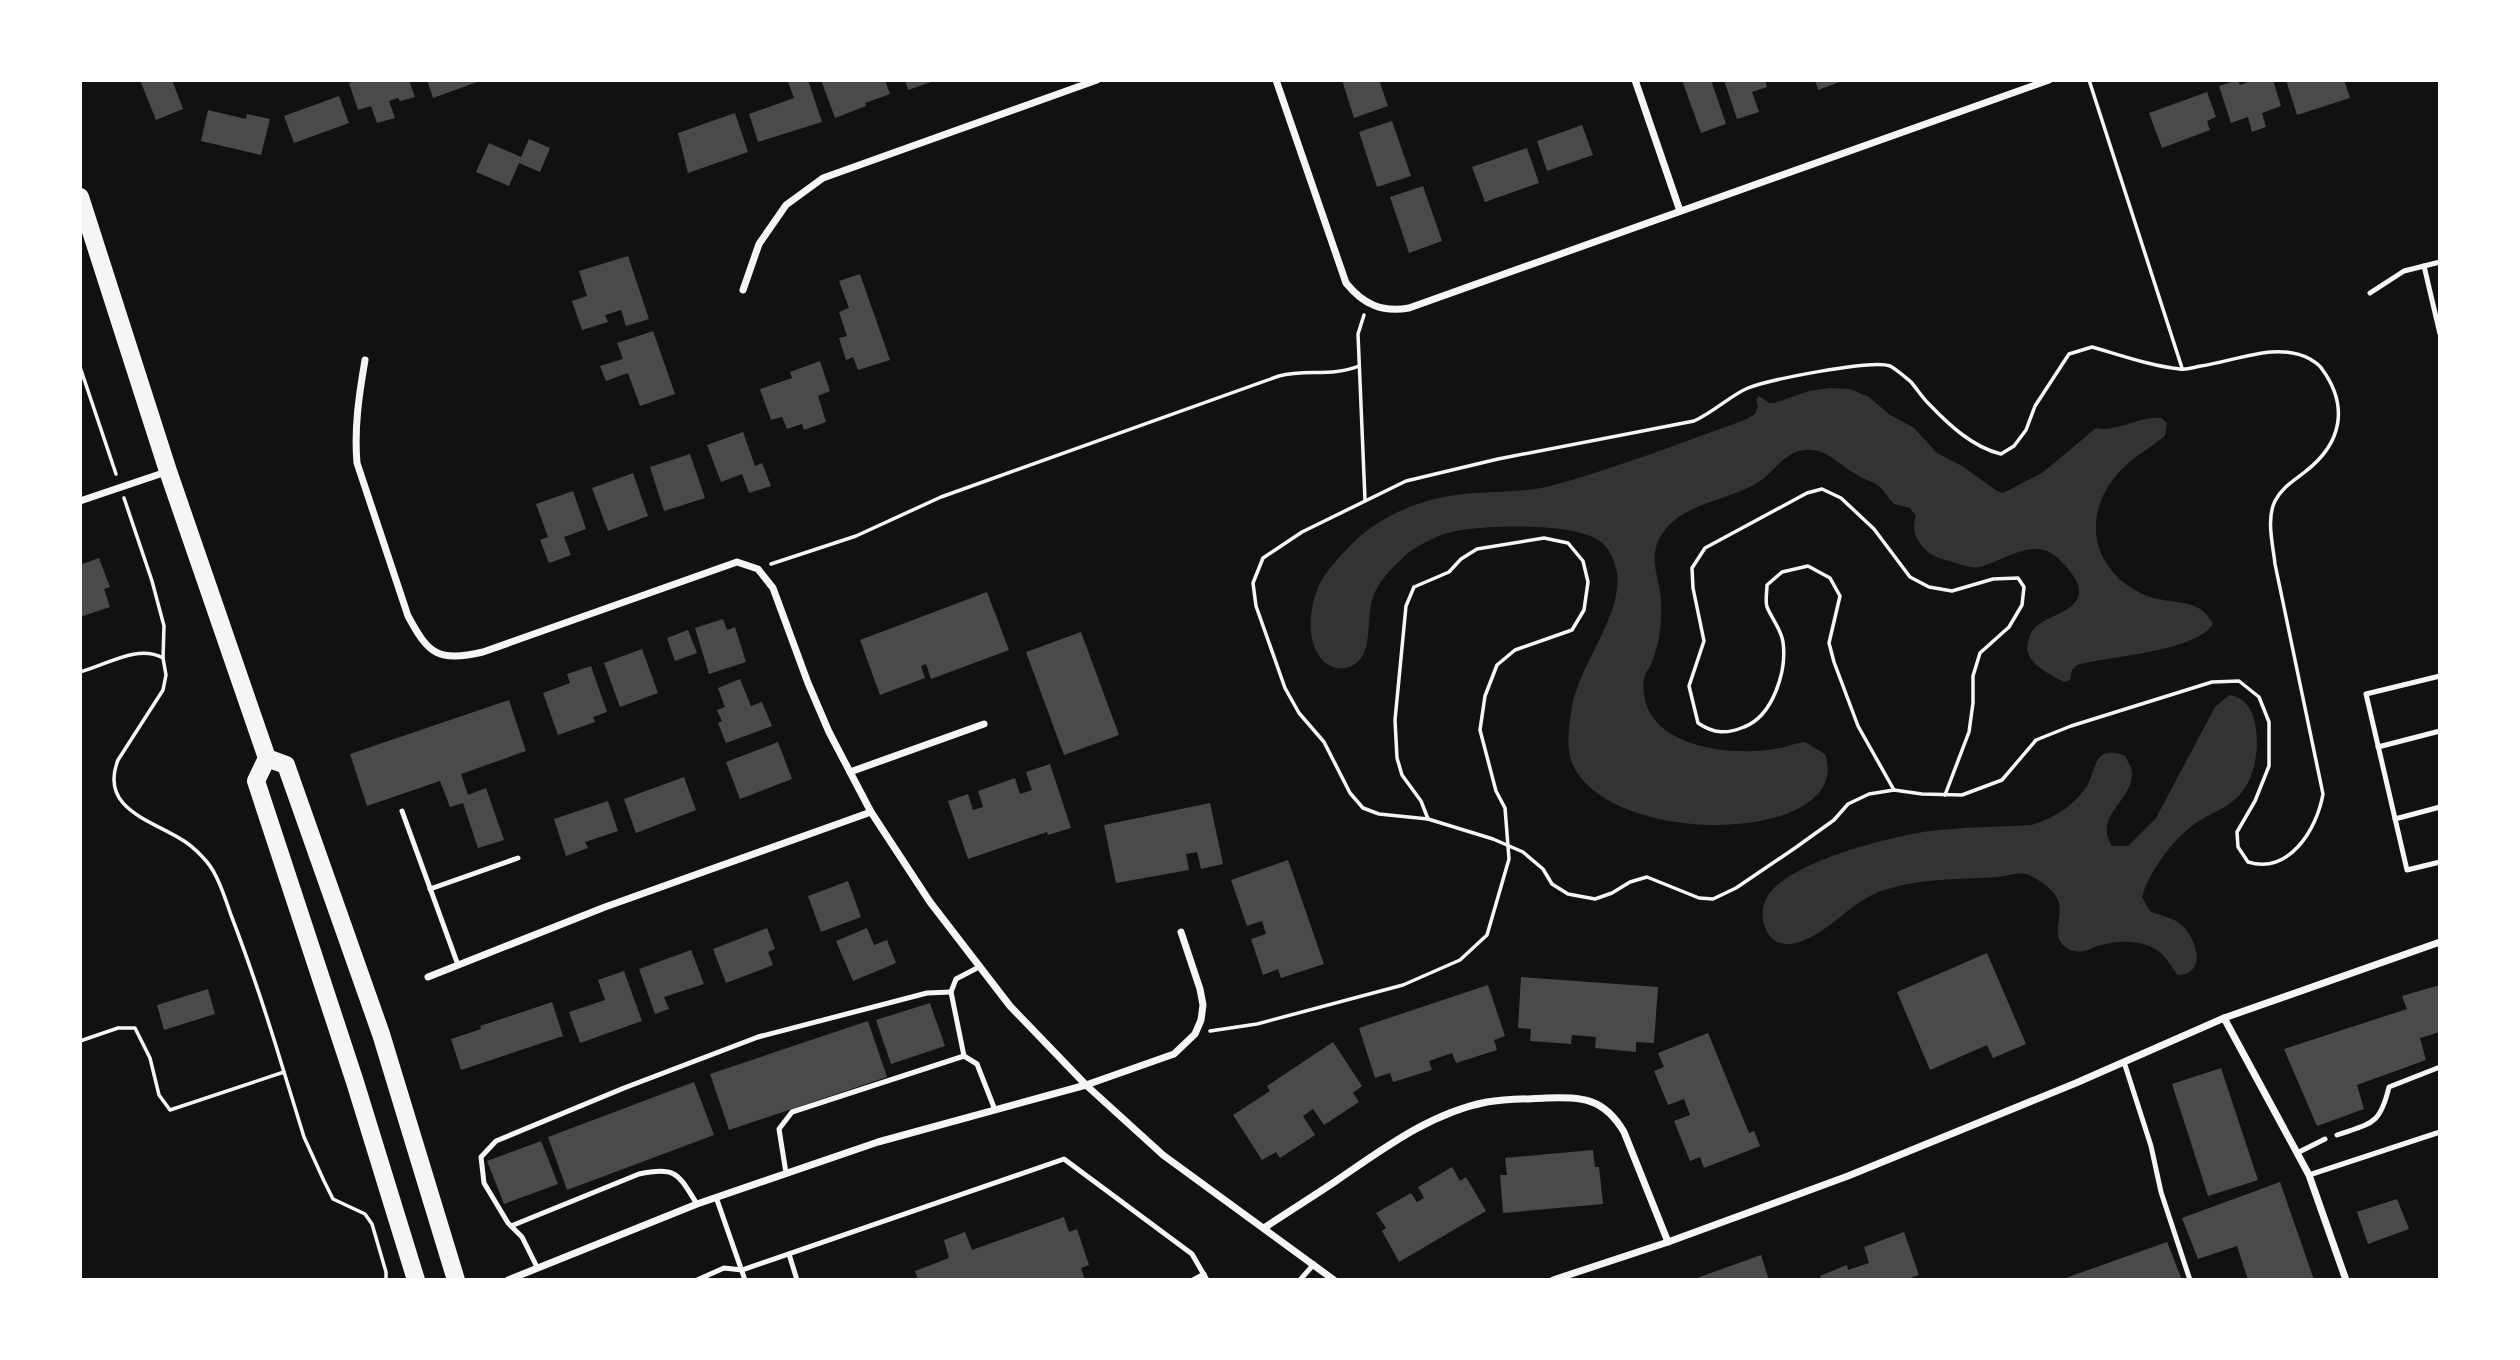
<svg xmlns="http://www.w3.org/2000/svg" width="2520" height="1360" font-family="Signika,sans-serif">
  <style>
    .water { fill: #333 }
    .building { fill: #4a4a4a }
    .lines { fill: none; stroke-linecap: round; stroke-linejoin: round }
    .path { stroke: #f5f5f5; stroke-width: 3.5 }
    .service { stroke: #f5f5f5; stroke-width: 5 }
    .minor { stroke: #f5f5f5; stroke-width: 7 }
    .primary { stroke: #f5f5f5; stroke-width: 18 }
  </style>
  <rect width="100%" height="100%" fill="#111"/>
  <g class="water">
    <path d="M1829,388L1850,389L1869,397L1890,415L1913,427L1937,453L1962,466L1997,491L2003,493L2042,473L2096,428C2118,433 2138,416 2161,418L2167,423L2165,436C2151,447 2135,456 2122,469C2079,513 2090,572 2147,596C2171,605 2201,597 2213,624C2195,652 2109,656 2077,665L2072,670L2070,680L2064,682C2048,673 2023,663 2028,642C2030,632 2035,626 2044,621C2061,612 2091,604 2074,577C2067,567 2058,556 2047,551C2025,543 2000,562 1980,567C1968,569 1959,563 1949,561C1937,558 1929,555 1921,545C1914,535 1912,527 1916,516L1910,508L1894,504C1889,499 1885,492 1880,487C1873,481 1865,480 1857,475C1840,466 1827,448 1806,450C1786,451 1777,468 1763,479C1730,503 1680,500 1659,539C1650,557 1657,573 1660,591C1662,607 1661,624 1659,639C1657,647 1654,657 1651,665C1648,670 1645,673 1644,679C1636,746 1727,757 1774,749C1785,748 1794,743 1805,742L1825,754C1856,844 1609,850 1572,763C1566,747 1569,728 1571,712C1577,666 1623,616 1617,573C1615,562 1609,547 1600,541C1575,522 1478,524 1447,533C1434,537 1419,545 1408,553C1396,564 1382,577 1375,592C1363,617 1378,662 1345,668C1336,670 1325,665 1320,657C1307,639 1309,613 1316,593C1321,577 1334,563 1345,551C1378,514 1428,495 1477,493C1504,491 1531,492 1558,484C1621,466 1684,442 1747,419L1755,414L1758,406L1756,400L1759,396L1769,403H1774L1809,391Z"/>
    <path d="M2229,695C2265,699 2261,764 2246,786C2236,804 2216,811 2199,821C2176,835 2149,871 2142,897L2150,911C2158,915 2169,917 2176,921C2195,931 2210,974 2178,975C2171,967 2166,956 2157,950C2142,940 2118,940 2101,945C2090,948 2083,955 2071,950C2045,939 2067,916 2057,898C2053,889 2038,879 2029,875C2019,871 2008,876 1998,877C1956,880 1912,877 1872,895C1846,907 1815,946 1785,944C1774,943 1767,935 1764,924C1761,915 1763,902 1769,894C1792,861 1892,836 1930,831C1964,827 1997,827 2031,825C2053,819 2076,805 2088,784C2092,776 2094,765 2099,758C2106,750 2116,752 2125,756C2128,762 2133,769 2132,776C2131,800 2093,818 2112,846H2128L2156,818L2215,707Z"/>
  </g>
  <g class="building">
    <path d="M140,80H172L183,109L156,120Z"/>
    <path d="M356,80H409L415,97L400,101L398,98L389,101L395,118L377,123L371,106L358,110L349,83Z"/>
    <path d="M427,80H480V81L433,98Z"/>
    <path d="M792,80H808L822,122L758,142L749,114L794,98L788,82Z"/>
    <path d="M821,80H885L890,94L865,103L866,106L835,118Z"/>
    <path d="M905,80H934V81L908,90Z"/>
    <path d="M1342,80H1379L1388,106L1354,118Z"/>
    <path d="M1682,80H1711L1726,124L1701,133Z"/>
    <path d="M1724,80H1765L1767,87L1752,92L1759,112L1737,119Z"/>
    <path d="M1815,80H1842V81L1818,90Z"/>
    <path d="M2238,80L2240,85L2253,80H2273L2281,106L2262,113L2266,127L2252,132L2248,117L2231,123L2219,86Z"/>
    <path d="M2286,80H2344L2350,98L2297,115Z"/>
    <path d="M2207,92L2216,117L2207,121L2210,130L2162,148L2149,113Z"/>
    <path d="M339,96L349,123L294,143L284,116Z"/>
    <path d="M208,110L246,119L247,114L270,119L261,155L201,141Z"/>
    <path d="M735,113L748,152L688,173L678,133Z"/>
    <path d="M1392,121L1411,176L1377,187L1359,132Z"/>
    <path d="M1582,125L1593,155L1547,171L1537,141Z"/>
    <path d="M529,139L550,148L540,172L519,163L509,186L476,172L489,143L521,157Z"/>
    <path d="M1527,148L1539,183L1485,202L1472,167Z"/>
    <path d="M1423,186L1442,241L1409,253L1390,197Z"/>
    <path d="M628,256L649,319L626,326L621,310L605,315L608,322L582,330L572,301L587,296L579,271Z"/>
    <path d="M860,274L890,360L858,370L853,357L846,360L839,338L847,336L839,312L849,308L839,281Z"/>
    <path d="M653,331L675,394L640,406L628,373L606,381L600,366L623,359L617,343Z"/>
    <path d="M820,361L830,391L818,396L826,422L804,430L802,424L787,429L782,417L771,420L760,389L792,378L790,372Z"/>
    <path d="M743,432L755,466L762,463L771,486L749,493L742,474L721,482L707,445Z"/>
    <path d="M690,454L705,498L664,511L650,467Z"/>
    <path d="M633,473L648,516L608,531L592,488Z"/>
    <path d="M573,491L586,529L564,537L571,555L549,563L540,540L548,537L536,504Z"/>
    <path d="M99,558L110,587L104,589L110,607L80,617V565Z"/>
    <path d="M987,592L1009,650L931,679L926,664L921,666L925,678L880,695L860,640Z"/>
    <path d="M723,619L727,630L735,627L746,662L709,674L695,628Z"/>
    <path d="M688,630L697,653L675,661L667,638Z"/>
    <path d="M1081,632L1119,735L1064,755L1026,652Z"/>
    <path d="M642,649L658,693L620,707L604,663Z"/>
    <path d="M591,666L607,712L593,717L595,722L558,735L543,693L570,683L567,674Z"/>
    <path d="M740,679L751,706L762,702L772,726L726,743L718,723L722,721L717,710L725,707L718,688Z"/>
    <path d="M509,700L526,751L461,774L468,795L486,788L504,840L478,848L463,803L450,807L440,781L367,806L350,754Z"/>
    <path d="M778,742L792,779L740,799L726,762Z"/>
    <path d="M1050,764L1071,828L1048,835L1047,832L968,859L948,801L968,794L973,810L983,807L978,791L1015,778L1020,794L1032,790L1026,772Z"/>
    <path d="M684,777L696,810L636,833L624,799Z"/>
    <path d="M608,801L618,831L585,842L588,848L566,856L554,819Z"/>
    <path d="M1210,803L1223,864L1201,869L1197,852L1186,854L1189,870L1116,883L1104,825Z"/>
    <path d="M1288,860L1324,964L1281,978L1278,969L1263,975L1251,939L1266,934L1262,921L1247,926L1231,880Z"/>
    <path d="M848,881L861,917L821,932L808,896Z"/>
    <path d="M767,928L775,949L768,952L773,965L726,983L713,949Z"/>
    <path d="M867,928L874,945L887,940L896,963L853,981L836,941Z"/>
    <path d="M691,950L704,984L664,997L669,1009L655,1014L639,969Z"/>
    <path d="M1987,953L2026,1044L1993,1058L1987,1045L1930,1070L1897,992Z"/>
    <path d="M624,971L642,1021L580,1043L569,1012L605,1000L598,980Z"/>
    <path d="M1521,977L1658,987L1654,1043L1636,1042V1052L1595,1048L1596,1037L1572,1035L1571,1044L1530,1041L1531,1029L1518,1028Z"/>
    <path d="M1488,985L1505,1036L1494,1040L1497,1050L1456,1063L1452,1053L1429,1061L1432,1070L1393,1082L1390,1073L1375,1078L1359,1028Z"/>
    <path d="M2440,985V1032L2420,1038L2426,1060L2357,1085L2364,1109L2317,1126L2284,1049L2407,1009L2402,996Z"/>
    <path d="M208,989L215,1014L164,1030L157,1005Z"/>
    <path d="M552,1002L563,1036L461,1070L451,1039L481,1029L480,1026Z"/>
    <path d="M930,1003L945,1046L891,1064L876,1020Z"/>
    <path d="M868,1021L887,1077L729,1130L710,1074Z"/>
    <path d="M1708,1033L1749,1133L1754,1131L1760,1146L1704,1168L1700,1157L1690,1161L1674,1121L1690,1115L1684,1099L1668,1105L1654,1071L1664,1067L1658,1053Z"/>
    <path d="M1333,1042L1362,1086L1353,1093L1359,1102L1324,1125L1313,1109L1303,1116L1315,1135L1280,1158L1276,1152L1262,1160L1233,1115L1270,1091L1267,1086Z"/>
    <path d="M2221,1068L2258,1180L2208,1196L2172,1084Z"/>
    <path d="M694,1082L714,1135L567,1190L548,1137Z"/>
    <path d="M541,1141L558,1184L504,1204L487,1161Z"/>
    <path d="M1593,1150L1595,1167H1599L1603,1204L1503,1213L1500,1175H1507L1505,1158Z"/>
    <path d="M1452,1167L1460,1181L1466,1177L1486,1211L1399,1262L1382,1231L1386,1228L1376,1213L1411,1193L1417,1202L1424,1198L1418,1187Z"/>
    <path d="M2280,1182L2314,1280H2248L2237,1246L2198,1259L2182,1218Z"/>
    <path d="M2397,1199L2409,1229L2368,1244L2357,1212Z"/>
    <path d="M1064,1217L1069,1232L1077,1229L1089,1265L1081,1268L1085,1280H918L915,1271L949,1258L944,1240L965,1232L972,1250Z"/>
    <path d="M1904,1232L1919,1275L1905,1280H1821L1820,1276L1847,1265L1848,1270L1869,1263L1864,1247Z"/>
    <path d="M2167,1242L2182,1280H2064L2063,1279Z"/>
    <path d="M1761,1255L1769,1280H1694V1279Z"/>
  </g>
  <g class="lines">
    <g class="path">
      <path d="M2089,80L2182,368"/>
      <path d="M1364,315L1358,334L1365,500"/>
      <path d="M2092,347C2120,355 2151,366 2180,369C2187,370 2194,367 2201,366C2236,361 2277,341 2310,359C2315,362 2319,364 2322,369C2349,406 2342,443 2306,471C2295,480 2282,487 2275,501C2266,519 2273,545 2275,564L2323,794C2317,829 2289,875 2248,862L2238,847L2237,832L2255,801L2269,766V722L2259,697L2239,681L2212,682L2071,726L2036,740L2002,780L1962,795L1922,794L1894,790L1869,794L1848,804L1834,820L1795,848L1736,888L1713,899L1699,898L1647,877L1630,882L1612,893L1595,899L1568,894L1552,884L1543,869L1523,852L1493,839L1428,819L1379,814L1363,808L1350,793L1324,742L1299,713L1285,688L1256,606L1253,583L1263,558L1302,532L1406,481L1498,459L1694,421C1714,412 1731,395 1748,388C1768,380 1872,359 1890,366C1896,369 1905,377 1911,382C1917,389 1922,397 1928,403C1948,424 1972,447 2001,454L2014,446L2026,430L2035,406L2069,354Z"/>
      <path d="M80,367L116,474"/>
      <path d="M124,498L152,581L164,626L163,658"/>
      <path d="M771,564L856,536L941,497L1279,376C1306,369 1332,377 1359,366"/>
      <path d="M80,672C107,665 137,644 163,658L166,675L163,690L118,760C98,811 156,821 187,843C194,848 201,855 207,862C218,875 225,898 231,915C251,967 268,1019 284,1072"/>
      <path d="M1894,790L1858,726L1834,662L1829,643L1840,596L1830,578L1808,566L1782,572L1767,585C1767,592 1765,601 1767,607C1772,619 1781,629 1783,642C1787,671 1773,716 1744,727C1727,734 1714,734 1698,723L1689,686L1704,641L1693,588L1692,568L1705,548L1807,493L1822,489L1841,498L1874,529L1910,577L1929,587L1952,591L1993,579L2018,578L2024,587L2022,605L2009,627L1980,653L1973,676V703L1969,732L1945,795"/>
      <path d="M1210,1031L1257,1024L1403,985L1460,960L1487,935L1509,859L1505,808L1496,791L1480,730L1485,696L1497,665L1515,650L1572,630L1584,610L1588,582L1583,561L1568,543L1544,538L1477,549L1461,559L1449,572L1414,587L1406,606L1395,720L1397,758L1402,775L1421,801L1428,819"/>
      <path d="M80,1041L118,1028H135L150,1058L159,1095L170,1110L284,1072L304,1137L324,1181L333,1199L365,1214L372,1224L386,1272V1280"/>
    </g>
    <g class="service">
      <path d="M2424,266L2440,334"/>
      <path d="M2370,293L2404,271L2440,262"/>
      <path d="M2440,676L2366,694L2407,870L2440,862"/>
      <path d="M2378,747L2440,731"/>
      <path d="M402,811L458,965"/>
      <path d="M2395,819L2440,807"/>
      <path d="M430,889L518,858"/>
      <path d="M964,1056L951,992L956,979L979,967"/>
      <path d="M2124,1062L2151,1146L2161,1192L2190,1280"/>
      <path d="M2337,1135C2372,1123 2380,1125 2389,1087L2440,1067"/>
      <path d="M2297,1153L2325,1139"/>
      <path d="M786,1173L779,1129L792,1112L964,1056L977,1064L995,1110"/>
      <path d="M2309,1175L2440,1132"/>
      <path d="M716,1197L745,1280"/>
      <path d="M511,1226L639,1174C677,1166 678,1174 697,1204"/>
      <path d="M789,1254L797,1280"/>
      <path d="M537,1267L522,1237L508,1223L484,1183L481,1157L496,1141L624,1088L758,1037L927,993L951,992"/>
      <path d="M697,1280L724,1268L742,1270L1064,1159L1192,1254L1207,1280"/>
      <path d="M1193,1280L1204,1274"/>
      <path d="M1300,1280L1314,1264"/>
    </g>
    <g class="minor">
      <path d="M1276,80L1346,283C1363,304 1382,313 1409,308L2049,80"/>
      <path d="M1635,80L1680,211"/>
      <path d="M743,290L759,244L786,205L823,178L1097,80"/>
      <path d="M365,360C359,395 354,428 357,463L408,616C429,655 438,662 483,652L737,562L758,569L773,588L808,683L829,732L871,812L930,902L1010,1006L1086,1085L1163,1155L1334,1280"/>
      <path d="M80,501L166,472"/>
      <path d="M850,772L984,724"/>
      <path d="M428,977L605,907L871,812"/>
      <path d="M2224,1018L2309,1175L2346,1280"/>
      <path d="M1264,1228C1288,1212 1312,1197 1336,1181C1383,1149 1430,1113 1487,1102C1507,1099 1527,1099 1546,1098C1583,1097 1604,1098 1624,1132L1668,1242"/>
      <path d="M508,1280L697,1204L878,1142L1086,1085L1174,1054L1195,1034L1201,1020L1203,1005L1200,989L1181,932"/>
      <path d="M1553,1280L1668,1242L1848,1176L2076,1083L2224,1018L2440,942"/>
    </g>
    <g class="primary">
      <path d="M80,197L168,471L267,758L256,781L355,1082L416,1280"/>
      <path d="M267,758L286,765L381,1034L456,1280"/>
    </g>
  </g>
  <rect width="2520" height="1360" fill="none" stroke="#ffffff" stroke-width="164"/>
</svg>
